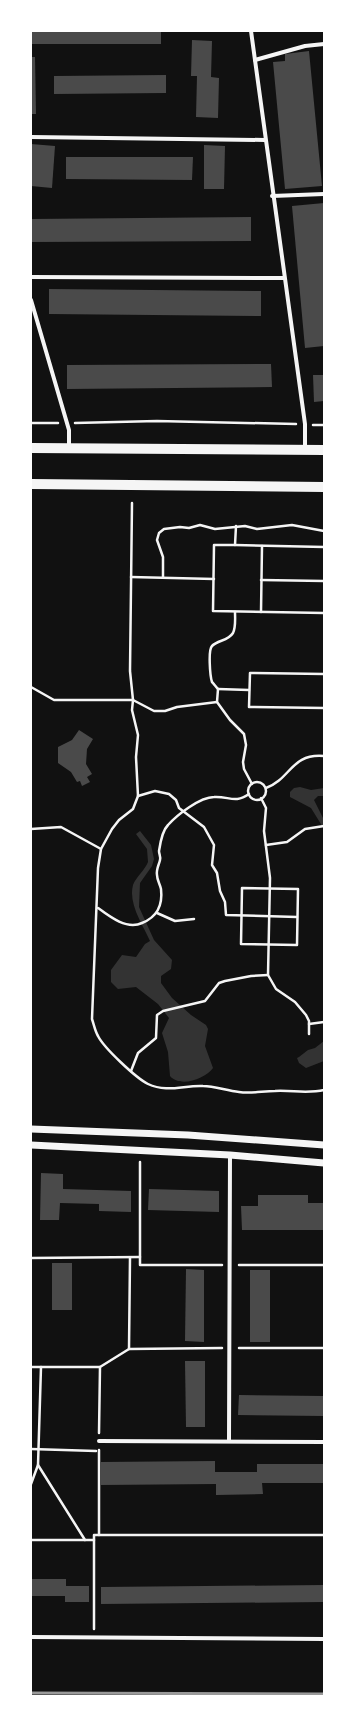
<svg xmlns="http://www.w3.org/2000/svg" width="355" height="1727" font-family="Raleway,sans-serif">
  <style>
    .water { fill: #333 }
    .building { fill: #4a4a4a }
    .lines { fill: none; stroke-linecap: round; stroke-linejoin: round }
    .path { stroke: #f5f5f5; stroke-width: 2.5 }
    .minor { stroke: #f5f5f5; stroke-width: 4 }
    .tertiary { stroke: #f5f5f5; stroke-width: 7 }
    .primary { stroke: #f5f5f5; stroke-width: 10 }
    .rail { stroke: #9a9a9a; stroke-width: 3 }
  </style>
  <rect width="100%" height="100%" fill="#111"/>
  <g class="water">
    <path d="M300,787L311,790L324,788V796H318L314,800L324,820V829L311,808L290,797V792L294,788Z"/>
    <path d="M140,831L151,845L154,859L152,866L140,883L139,907L154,940L172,960L171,969L161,976V983L172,998L191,1015L206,1025L208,1029L205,1046L213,1068C205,1079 180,1088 170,1076L168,1052L162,1033L169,1018L158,1004L136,987L118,989L111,982V970L122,955L136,957L145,944L150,941C143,925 128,904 133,885C136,877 145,870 148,862L147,849L136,834Z"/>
    <path d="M324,1041V1061L306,1068L299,1063L297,1058L299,1057L308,1050L315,1048Z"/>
  </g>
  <g class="building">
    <rect x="32" y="31" width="129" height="13"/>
    <path d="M192,40L212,41L211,77L219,78L218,118L196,117L197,76H191Z"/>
    <path d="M309,51L322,186L285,189L273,62L285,61V54Z"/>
    <path d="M31,57H35L36,114H31Z"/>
    <path d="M166,75V93L54,94V76Z"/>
    <path d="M31,144L55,146L52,188L31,186Z"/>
    <path d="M204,145L225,146L224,189H204Z"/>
    <path d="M66,157H193L192,180L66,179Z"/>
    <path d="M324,203V346L305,348L292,206Z"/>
    <path d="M251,217V241L31,242V219Z"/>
    <path d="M49,289L261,291V316L49,314Z"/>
    <path d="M271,364L272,387L67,389V365Z"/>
    <path d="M313,375H324V401L314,402Z"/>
    <path d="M79,730L93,739L87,749L86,764L92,774L87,777L90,782L82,786L80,781L77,782L71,772L58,763V747L72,740Z"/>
    <path d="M41,1173L63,1174V1189L131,1191V1212L99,1211V1204L60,1203L59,1220H40Z"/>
    <path d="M149,1189L219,1191V1212L148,1210Z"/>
    <path d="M258,1195H308V1203H324V1230H242L241,1206H258Z"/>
    <rect x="52" y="1263" width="20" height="47"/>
    <path d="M186,1269L204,1270V1342L185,1341Z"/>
    <rect x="250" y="1270" width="20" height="72"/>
    <path d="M185,1361H205V1427H186Z"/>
    <path d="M239,1395L324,1396V1416L238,1415Z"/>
    <path d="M215,1461V1472H257V1464H324V1483H262L263,1494L216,1495V1484L101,1485V1462Z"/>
    <path d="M31,1579H66V1586H89V1602H65V1596H31Z"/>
    <path d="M324,1585V1602L101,1604V1587Z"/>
  </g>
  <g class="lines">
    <g class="path">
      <path d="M31,423H58"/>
      <path d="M75,423L157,421L296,424"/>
      <path d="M313,425H324"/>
      <path d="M132,503L130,671L133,700L132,710L138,735L136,757L138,796L133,809L119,820L112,829L101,849L98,868L92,1019C94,1025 95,1031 98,1036C104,1048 136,1078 148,1084C167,1093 184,1085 203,1086C215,1086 227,1091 239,1092C251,1094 263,1091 275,1091C292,1090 307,1094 324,1090"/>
      <path d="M236,526L235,545H214L213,611L324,613"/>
      <path d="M235,545L324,547"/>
      <path d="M131,577L214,579"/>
      <path d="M163,577V557L157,540L159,533L164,529L180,527L189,528L200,525L215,529L245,526L257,529L292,525L324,531"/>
      <path d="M261,580L324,581"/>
      <path d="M235,612C235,618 236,627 233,633C228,641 218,640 212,646C208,650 210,676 212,682C214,684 216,687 218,689L217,702L230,720L244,734L246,745L243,762L244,769L252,784"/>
      <path d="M261,612L262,546"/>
      <path d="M324,674L250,673L249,707L324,708"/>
      <path d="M31,687L54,700H133L154,711H165L177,707L217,702"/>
      <path d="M218,689L249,690"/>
      <circle cx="257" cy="791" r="9"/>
      <path d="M266,788C291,779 291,753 324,756"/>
      <path d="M138,796L155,791L169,794L176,800L179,808L204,827L214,845L212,865L217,873L220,891L225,902L226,915L297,917"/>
      <path d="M261,798L266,808L264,831L270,878L268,975L276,989L295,1002L306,1015L309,1021V1034"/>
      <path d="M31,829L61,827L101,849"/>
      <path d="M266,845L287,842L305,829L324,826"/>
      <path d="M242,888L298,889L297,945L241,944Z"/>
      <path d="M98,908C110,917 127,930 142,923C157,917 163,906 161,889C160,884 157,880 157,875C156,869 159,865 160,860C161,857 159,854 159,851C160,844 163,830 168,825C177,815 200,797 214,797C229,796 235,804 249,794"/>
      <path d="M157,913L175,921L194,919"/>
      <path d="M309,1024L324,1022"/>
      <path d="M131,1071L138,1053L156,1038L157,1015L163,1011L205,1001L219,983L225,981L251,976L268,975"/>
      <path d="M140,1162V1265H222"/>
      <path d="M31,1258L140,1257"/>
      <path d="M130,1258L129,1349L222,1348"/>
      <path d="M239,1265H324"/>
      <path d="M239,1348H324"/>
      <path d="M31,1367H100L129,1349"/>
      <path d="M41,1367L38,1465L85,1540"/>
      <path d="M99,1433L100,1367"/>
      <path d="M31,1449L96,1451"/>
      <path d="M31,1484L38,1465"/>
      <path d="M99,1535V1450"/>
      <path d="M31,1540H94"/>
      <path d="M94,1629V1535H324"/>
    </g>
    <g class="minor">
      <path d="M251,31L305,424V449"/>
      <path d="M255,60L305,46L324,44"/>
      <path d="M31,137L265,140"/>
      <path d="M272,196L324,194"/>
      <path d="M31,277L284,278"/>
      <path d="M31,300L69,430V448"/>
      <path d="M99,1441L324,1442"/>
      <path d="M229,1441L230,1155"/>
      <path d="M31,1637L324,1639"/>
    </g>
    <g class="tertiary">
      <path d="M31,1129L188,1135L324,1145"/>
      <path d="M31,1145L230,1155L324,1163"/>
    </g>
    <g class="primary">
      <path d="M31,448L324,450"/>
      <path d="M31,484L324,487"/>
    </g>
    <path class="rail" d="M31,1693L324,1694"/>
  </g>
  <rect width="355" height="1727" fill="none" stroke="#ffffff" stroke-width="64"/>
</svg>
